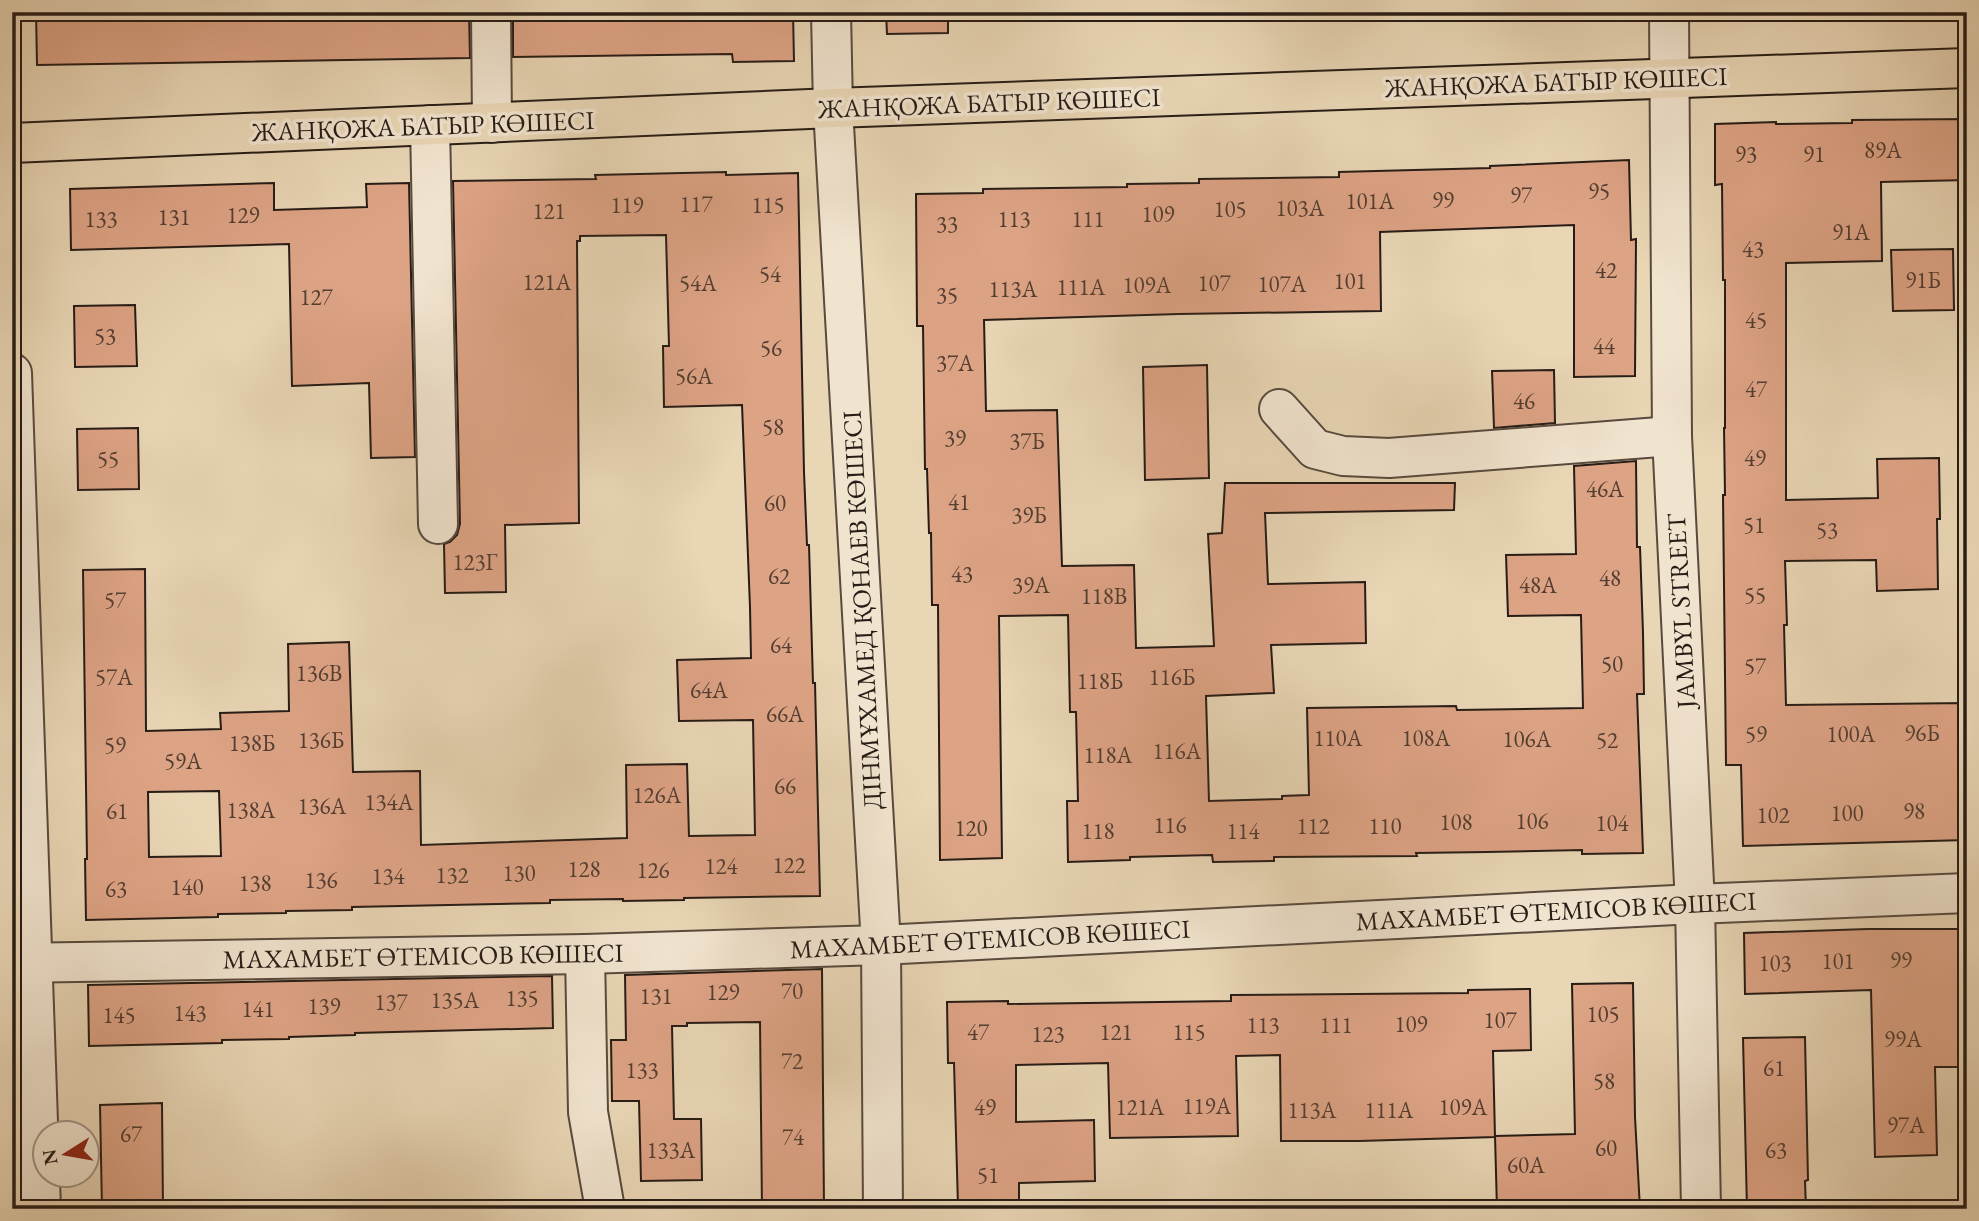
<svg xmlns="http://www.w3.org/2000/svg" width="1979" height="1221" font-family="'EB Garamond',serif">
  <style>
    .building { fill: #dda385; stroke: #271c16; stroke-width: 2; fill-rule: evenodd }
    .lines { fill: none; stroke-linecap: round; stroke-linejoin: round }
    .minor-casing { stroke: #584a3e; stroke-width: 42 }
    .major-casing { stroke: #271c16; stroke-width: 42 }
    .minor { stroke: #f1e4cf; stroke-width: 38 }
    .major { stroke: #e9d6b5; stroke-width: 38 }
    .labels { text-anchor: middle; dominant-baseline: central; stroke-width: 7; stroke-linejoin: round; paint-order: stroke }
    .number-label { font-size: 23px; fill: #543e32 }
    .street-label { font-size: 26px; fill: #271c16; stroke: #f1e4cf }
  </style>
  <rect width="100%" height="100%" fill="#e9d6b5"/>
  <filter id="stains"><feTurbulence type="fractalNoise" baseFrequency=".00286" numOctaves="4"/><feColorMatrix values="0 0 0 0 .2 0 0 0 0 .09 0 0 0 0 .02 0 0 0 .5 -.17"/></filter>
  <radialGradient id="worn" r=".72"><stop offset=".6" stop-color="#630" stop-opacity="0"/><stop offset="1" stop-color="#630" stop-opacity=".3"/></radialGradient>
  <g class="building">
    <path d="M36,12H469L470,58L37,65Z"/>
    <path d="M513,12H793L794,61L733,62L732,54L513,57Z"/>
    <path d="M886,12H948V33L887,34Z"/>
    <path d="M1967,119V180L1881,182L1882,261L1786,263V500L1878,498L1877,459L1939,458L1940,519H1937L1938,589L1877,591L1876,560L1785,561L1787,625H1784L1786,705L1967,703V840L1743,846L1741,765H1726L1723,495H1725L1724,428H1725V280H1723L1722,184L1715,185V124L1776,122V124L1852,123V120Z"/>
    <path d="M1629,160L1631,240L1636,239L1635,376L1574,377V225L1380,232L1381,311L1179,314L984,320L986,411L1057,410L1062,566L1134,565L1136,648L1214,646L1208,534L1222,533L1225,483H1455L1454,510L1265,513L1268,584L1365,582L1366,643L1271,645L1274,693L1206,696L1209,801L1282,799V796L1309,795L1307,708L1456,706L1457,710L1583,708L1581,615L1508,616L1506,555L1576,554L1574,466L1636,461L1637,547H1640L1643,633L1644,694H1637L1643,853L1582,854V850L1487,852L1416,853L1417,856L1274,857V861L1213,862L1212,855L1130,857V860L1068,862L1067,801H1078L1076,712H1070L1068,615L999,616L1002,858L940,860L938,605H932L931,533H929L927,469H925L923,326H917L916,194L983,193V189L1127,187V184L1199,183V179L1339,177V172L1490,168V166Z"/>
    <path d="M726,172V175L798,173L804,472L807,545H809L813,683H815L820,896L684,898V900L623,901V899L550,900V903L352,907V910L286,911V913L218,914V917L86,920L85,859H87L83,570L145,569L146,731L221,729L220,713L289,711L288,644L349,642L353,772L420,771L421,845L627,838L626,765L687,764L689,836L755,835L753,720L679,721L677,660L751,658L750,607L742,405L664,407L663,346H669L666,235L580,236V241H577L579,523L505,525L506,592L445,593L444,544L450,542L457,535L460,524L453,181L596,179L595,175ZM219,791L221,856L149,857L148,792Z"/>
    <path d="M274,183V210L367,207L366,184L409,183L415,457L371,458L369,383L292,386L289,244L71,250L70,189Z"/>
    <path d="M1953,249L1954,310L1893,311L1891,250Z"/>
    <path d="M135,305L137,366L75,367L74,306Z"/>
    <path d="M1207,365L1209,478L1145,480L1143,367Z"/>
    <path d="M1554,370L1555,423L1494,428L1492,371Z"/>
    <path d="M138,428L139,489L78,490L77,429Z"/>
    <path d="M1868,929H1967V1067H1935L1937,1155L1875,1157L1871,990L1745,994L1744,933Z"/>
    <path d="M822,969L824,1209H762L760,1022L687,1023V1026H672L674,1119H701L702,1180L641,1181L639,1101H612L611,1040H626L625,975Z"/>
    <path d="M552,976L553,1028L355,1033V1035L289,1037V1039L222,1040V1043L89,1046L88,985Z"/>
    <path d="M1633,983L1635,1117L1640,1209H1497L1495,1136L1575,1134L1572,984Z"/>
    <path d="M1530,989L1531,1050L1493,1051L1495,1137L1359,1141H1281L1280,1055L1236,1056L1238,1136L1110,1138L1108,1063L1016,1065V1122L1094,1120L1095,1181L1019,1183V1205L958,1206L954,1063H948L947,1002L1008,1001V1004L1231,1001V995L1468,993V990Z"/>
    <path d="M1805,1037L1808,1180L1805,1181L1806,1209H1747L1743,1038Z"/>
    <path d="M162,1103L163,1209H102L100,1105Z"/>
  </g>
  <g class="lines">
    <defs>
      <g id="minor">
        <path d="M491,12L492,123"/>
        <path d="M831,12L833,108L881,945L883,1209"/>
        <path d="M1669,12L1672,436L1695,904L1701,1209"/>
        <path d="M430,125L438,524"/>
        <path d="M12,373L41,1209"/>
        <path d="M1279,409L1315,449L1343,456L1389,458L1672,436"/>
        <path d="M585,954L588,1112L605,1209"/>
        <path d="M12,963L585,954L881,945L1695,904L1967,893"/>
      </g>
      <path id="major" d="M12,143L833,108L1967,68"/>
    </defs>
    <use href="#minor" class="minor-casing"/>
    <use href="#major" class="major-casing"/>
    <use href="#minor" class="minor"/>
    <use href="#major" class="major"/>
  </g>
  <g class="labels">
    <g class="number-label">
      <text x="1883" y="150">89А</text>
      <text x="1746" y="154">93</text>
      <text x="1814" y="154">91</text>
      <text x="1599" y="191">95</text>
      <text x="1521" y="195">97</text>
      <text x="1443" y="200">99</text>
      <text x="1370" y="201">101А</text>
      <text x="696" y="204">117</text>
      <text x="627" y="205">119</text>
      <text x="768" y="205">115</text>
      <text x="1300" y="208">103А</text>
      <text x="1230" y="209">105</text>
      <text x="549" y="211">121</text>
      <text x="1158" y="214">109</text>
      <text x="243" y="215">129</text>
      <text x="174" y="217">131</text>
      <text x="101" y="219">133</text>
      <text x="1014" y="219">113</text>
      <text x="1088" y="219">111</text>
      <text x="947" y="224">33</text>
      <text x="1851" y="232">91А</text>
      <text x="1753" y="249">43</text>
      <text x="1606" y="270">42</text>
      <text x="770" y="274">54</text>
      <text x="1923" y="280">91Б</text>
      <text x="1350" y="281">101</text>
      <text x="547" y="282">121А</text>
      <text x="698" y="283">54А</text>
      <text x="1214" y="283">107</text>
      <text x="1282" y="284">107А</text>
      <text x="1147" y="285">109А</text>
      <text x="1081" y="287">111А</text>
      <text x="1013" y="289">113А</text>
      <text x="947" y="295">35</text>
      <text x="316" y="297">127</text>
      <text x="1756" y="320">45</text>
      <text x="105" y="336">53</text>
      <text x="1604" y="346">44</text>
      <text x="771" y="348">56</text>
      <text x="955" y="363">37А</text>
      <text x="694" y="376">56А</text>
      <text x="1756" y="389">47</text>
      <text x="1524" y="401">46</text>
      <text x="773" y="427">58</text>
      <text x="955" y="438">39</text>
      <text x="1027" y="441">37Б</text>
      <text x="1755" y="458">49</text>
      <text x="108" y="459">55</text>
      <text x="1605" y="489">46А</text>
      <text x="959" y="502">41</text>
      <text x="775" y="503">60</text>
      <text x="1029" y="515">39Б</text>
      <text x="1754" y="525">51</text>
      <text x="1827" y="530">53</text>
      <text x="475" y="562">123Г</text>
      <text x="962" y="574">43</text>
      <text x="779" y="576">62</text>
      <text x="1610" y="578">48</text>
      <text x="1031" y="585">39А</text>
      <text x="1538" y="585">48А</text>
      <text x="1755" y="595">55</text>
      <text x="1104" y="596">118В</text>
      <text x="115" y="600">57</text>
      <text x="781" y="645">64</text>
      <text x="1612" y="664">50</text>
      <text x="1755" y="666">57</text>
      <text x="319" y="673">136В</text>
      <text x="114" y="677">57А</text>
      <text x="1172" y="677">116Б</text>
      <text x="1100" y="681">118Б</text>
      <text x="709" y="690">64А</text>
      <text x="785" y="714">66А</text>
      <text x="1922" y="733">96Б</text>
      <text x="1756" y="734">59</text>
      <text x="1851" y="734">100А</text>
      <text x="1338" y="738">110А</text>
      <text x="1426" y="738">108А</text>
      <text x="1527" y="739">106А</text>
      <text x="321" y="740">136Б</text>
      <text x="1607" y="740">52</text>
      <text x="252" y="743">138Б</text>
      <text x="115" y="745">59</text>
      <text x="1177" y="751">116А</text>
      <text x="1108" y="755">118А</text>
      <text x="183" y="761">59А</text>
      <text x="785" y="786">66</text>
      <text x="657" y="795">126А</text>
      <text x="389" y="802">134А</text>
      <text x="322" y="806">136А</text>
      <text x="251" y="810">138А</text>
      <text x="117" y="811">61</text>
      <text x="1914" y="811">98</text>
      <text x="1847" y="813">100</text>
      <text x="1773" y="815">102</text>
      <text x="1532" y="821">106</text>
      <text x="1456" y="822">108</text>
      <text x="1612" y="823">104</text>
      <text x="1170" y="825">116</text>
      <text x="1313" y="826">112</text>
      <text x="1385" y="826">110</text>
      <text x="971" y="828">120</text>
      <text x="1098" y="831">118</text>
      <text x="1243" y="831">114</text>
      <text x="789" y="865">122</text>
      <text x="721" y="866">124</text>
      <text x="584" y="869">128</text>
      <text x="653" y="870">126</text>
      <text x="519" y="873">130</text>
      <text x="452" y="875">132</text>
      <text x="388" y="876">134</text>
      <text x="321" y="880">136</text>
      <text x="255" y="883">138</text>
      <text x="187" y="887">140</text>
      <text x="116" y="889">63</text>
      <text x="1901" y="960">99</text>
      <text x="1838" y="961">101</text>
      <text x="1775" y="963">103</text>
      <text x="792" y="991">70</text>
      <text x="723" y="992">129</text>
      <text x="656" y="996">131</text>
      <text x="522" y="998">135</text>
      <text x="455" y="1000">135А</text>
      <text x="391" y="1002">137</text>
      <text x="324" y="1006">139</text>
      <text x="258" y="1009">141</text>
      <text x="190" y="1013">143</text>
      <text x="1603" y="1014">105</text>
      <text x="119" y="1015">145</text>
      <text x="1500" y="1020">107</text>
      <text x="1411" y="1024">109</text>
      <text x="1263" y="1025">113</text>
      <text x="1336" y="1025">111</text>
      <text x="978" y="1032">47</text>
      <text x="1116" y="1032">121</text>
      <text x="1189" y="1032">115</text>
      <text x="1048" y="1034">123</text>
      <text x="1903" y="1039">99А</text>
      <text x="792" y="1061">72</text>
      <text x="1774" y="1068">61</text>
      <text x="642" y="1070">133</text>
      <text x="1604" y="1081">58</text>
      <text x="1207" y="1106">119А</text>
      <text x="985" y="1107">49</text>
      <text x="1140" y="1107">121А</text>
      <text x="1463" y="1107">109А</text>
      <text x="1312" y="1110">113А</text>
      <text x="1389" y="1110">111А</text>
      <text x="1906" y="1125">97А</text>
      <text x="131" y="1134">67</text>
      <text x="793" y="1137">74</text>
      <text x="1606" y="1148">60</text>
      <text x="671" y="1150">133А</text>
      <text x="1776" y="1150">63</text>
      <text x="1526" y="1165">60А</text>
      <text x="988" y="1175">51</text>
    </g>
    <g class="street-label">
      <text transform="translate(1556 82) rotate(-2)">ЖАНҚОЖА БАТЫР КӨШЕСІ</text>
      <text transform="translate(989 103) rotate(-2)">ЖАНҚОЖА БАТЫР КӨШЕСІ</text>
      <text transform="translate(423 126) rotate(-2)">ЖАНҚОЖА БАТЫР КӨШЕСІ</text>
      <text transform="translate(862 610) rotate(-93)">ДІНМҰХАМЕД ҚОНАЕВ КӨШЕСІ</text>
      <text transform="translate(1681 611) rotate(-93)">JAMBYL STREET</text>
      <text transform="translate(1556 911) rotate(-3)">МАХАМБЕТ ӨТЕМІСОВ КӨШЕСІ</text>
      <text transform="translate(990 939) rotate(-3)">МАХАМБЕТ ӨТЕМІСОВ КӨШЕСІ</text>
      <text transform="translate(423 956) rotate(-1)">МАХАМБЕТ ӨТЕМІСОВ КӨШЕСІ</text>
    </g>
  </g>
  <rect width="1979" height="1221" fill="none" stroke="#e9d6b5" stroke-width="42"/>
  <rect x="14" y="14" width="1951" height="1193" fill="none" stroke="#271c16" stroke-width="3.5"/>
  <rect x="21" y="21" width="1937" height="1179" fill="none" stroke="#271c16" stroke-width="2"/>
  <g transform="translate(66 1154) rotate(259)"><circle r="33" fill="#f1e4cf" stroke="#a09485" stroke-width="2"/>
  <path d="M0-5L12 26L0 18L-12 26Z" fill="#8f2418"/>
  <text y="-10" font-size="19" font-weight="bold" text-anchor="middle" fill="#271c16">N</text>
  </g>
  <rect width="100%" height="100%" filter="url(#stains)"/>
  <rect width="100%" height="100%" fill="url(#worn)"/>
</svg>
